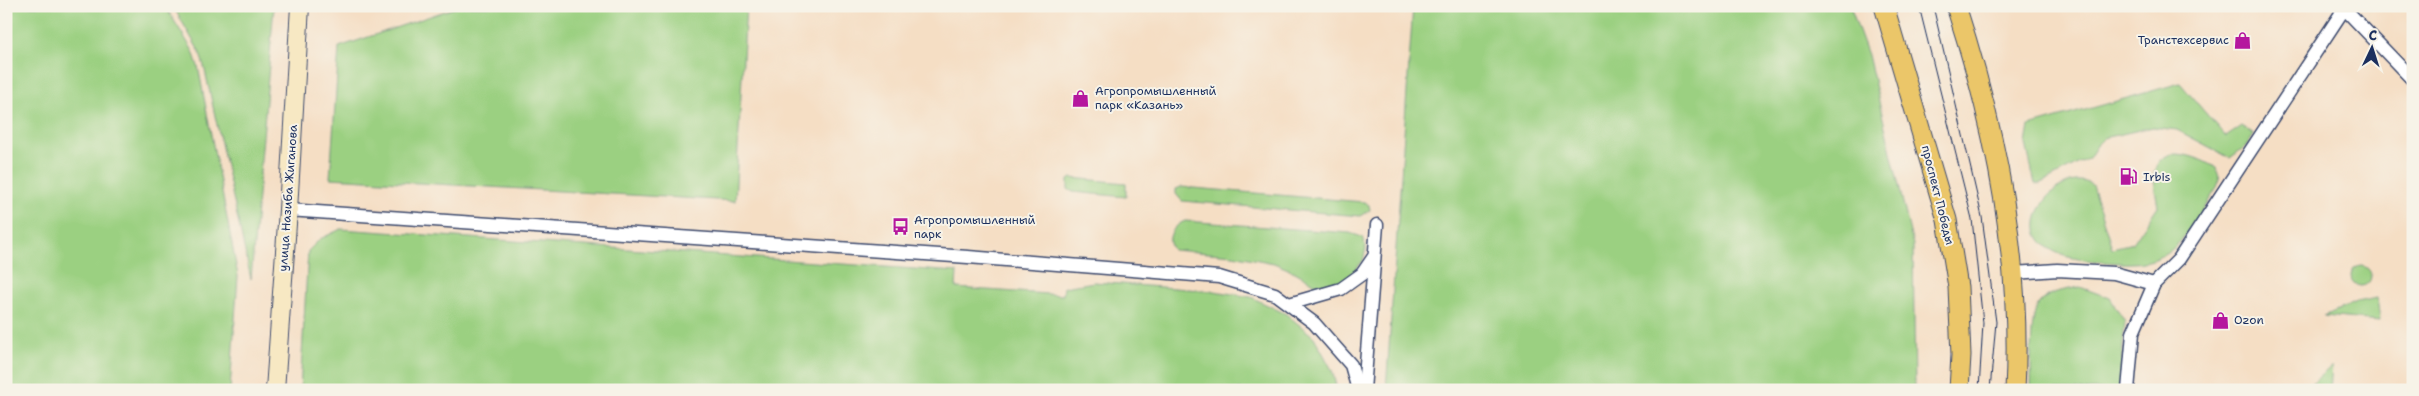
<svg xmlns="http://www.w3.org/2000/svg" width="2419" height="396" font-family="'Shantell Sans',sans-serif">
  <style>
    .green { fill: #9bd081; stroke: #5b8070 }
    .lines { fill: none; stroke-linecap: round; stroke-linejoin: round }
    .street-casing { stroke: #3c496d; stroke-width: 15 }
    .secondary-casing { stroke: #3c496d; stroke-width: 20 }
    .primary-casing { stroke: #3c496d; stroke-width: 21 }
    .street { stroke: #fff; stroke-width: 12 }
    .secondary { stroke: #f7e8c3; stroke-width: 18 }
    .primary { stroke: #ebc669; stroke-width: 19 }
    .tram { stroke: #1b2f5e; stroke-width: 1 }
    .labels { text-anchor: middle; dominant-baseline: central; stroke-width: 4; stroke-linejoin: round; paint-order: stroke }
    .poi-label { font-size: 12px; fill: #1b2f5e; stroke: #f7f3e8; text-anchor: start }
    .street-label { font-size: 12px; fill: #1b2f5e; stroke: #f7f3e8 }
  </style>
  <rect width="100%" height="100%" fill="#f7f3e8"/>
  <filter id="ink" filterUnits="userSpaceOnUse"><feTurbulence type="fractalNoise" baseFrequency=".02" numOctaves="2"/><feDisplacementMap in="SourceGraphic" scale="10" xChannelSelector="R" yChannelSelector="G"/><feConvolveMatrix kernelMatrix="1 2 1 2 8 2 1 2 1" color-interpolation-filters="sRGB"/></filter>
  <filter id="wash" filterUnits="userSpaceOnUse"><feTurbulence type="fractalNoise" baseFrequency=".0096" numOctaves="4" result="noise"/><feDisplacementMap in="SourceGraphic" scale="20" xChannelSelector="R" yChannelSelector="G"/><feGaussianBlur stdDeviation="1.12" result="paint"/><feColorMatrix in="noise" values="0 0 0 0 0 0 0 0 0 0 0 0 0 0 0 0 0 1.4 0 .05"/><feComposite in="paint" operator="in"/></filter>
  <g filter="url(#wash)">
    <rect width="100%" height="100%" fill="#f5dec4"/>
    <g class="green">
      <path d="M6,6H165L193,51L198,66L238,276L230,390H6Z"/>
      <path d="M173,6H274L251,279L204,66L199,51Z"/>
      <path d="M460,6H746L735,201L330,178L339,47Z"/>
      <path d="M1413,6H1850L1868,55L1913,245L1915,390H1386Z"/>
      <path d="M2180,83L2226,137L2242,126L2254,134L2246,146L2230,158L2177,130L2153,127L2104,138L2098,144L2089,158L2040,184H2035L2026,144L2029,126Z"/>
      <path d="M2172,154C2189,154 2201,159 2216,168L2220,180L2217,188C2172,255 2172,271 2085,260C2069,258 2048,253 2039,238C2024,213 2065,167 2092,185L2112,248L2133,243L2158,206C2155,186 2146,161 2172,154Z"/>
      <path d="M1071,178L1126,183V197L1073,192L1068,189V180Z"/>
      <path d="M1181,187L1364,202L1369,205L1370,210L1360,216L1182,201L1176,194V189Z"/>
      <path d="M1185,221L1350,233L1362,237L1366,248L1363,261L1346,280L1334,285L1316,284L1295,272L1274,263L1233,255L1173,250C1165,238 1173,226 1185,221Z"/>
      <path d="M341,229L957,272L956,288L1063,295L1064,287L1094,282L1214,291L1251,297L1286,314L1314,337L1332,370L1337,390H300L308,251L320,239Z"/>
      <circle cx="2361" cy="276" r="10"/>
      <path d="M2080,287L2110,298L2125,321L2119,390H2031C2032,370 2028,315 2040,302C2051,291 2066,290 2080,287Z"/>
      <path d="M2377,298L2380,321L2324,316L2356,302Z"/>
      <path d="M2332,366L2330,390H2304Z"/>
    </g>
  </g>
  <g filter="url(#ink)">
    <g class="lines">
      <defs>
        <g id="street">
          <path d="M2344,8L2413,80"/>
          <path d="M288,210L968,257L1219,277L1275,294L1314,323L1351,365L1358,390"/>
          <path d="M2013,273L2057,270L2114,273L2154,284"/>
          <path d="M1289,304L1341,289L1362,274L1373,258"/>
          <path d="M1364,390L1377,225"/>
          <path d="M2128,390L2133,333L2154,284L2179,259L2346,6"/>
        </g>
        <path id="secondary" d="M275,390L288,210L300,6"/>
        <g id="primary">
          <path d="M1884,6L1947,220L1958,287L1961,355L1959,390"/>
          <path d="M1956,6C1996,129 2022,260 2015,390"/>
        </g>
      </defs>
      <use href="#street" class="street-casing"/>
      <use href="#secondary" class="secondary-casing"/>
      <use href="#primary" class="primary-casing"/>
      <use href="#street" class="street"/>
      <use href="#secondary" class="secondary"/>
      <use href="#primary" class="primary"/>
      <g class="tram">
        <path d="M1919,6L1972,219L1983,323L1979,390"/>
        <path d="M1933,6L1982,217L1996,322L1990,390"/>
      </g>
    </g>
  </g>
  <defs>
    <symbol id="shop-bare" viewBox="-9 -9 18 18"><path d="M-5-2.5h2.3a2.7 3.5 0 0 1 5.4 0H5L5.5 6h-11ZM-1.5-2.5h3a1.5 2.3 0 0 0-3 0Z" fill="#b5179e" stroke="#f7f3e8" stroke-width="2.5" paint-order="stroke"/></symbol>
    <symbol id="fuel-bare" viewBox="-9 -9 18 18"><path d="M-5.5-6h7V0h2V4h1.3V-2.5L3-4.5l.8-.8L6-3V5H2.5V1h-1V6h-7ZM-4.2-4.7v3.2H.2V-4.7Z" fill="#b5179e" stroke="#f7f3e8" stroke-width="2.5" paint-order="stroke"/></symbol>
    <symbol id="bus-bare" viewBox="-9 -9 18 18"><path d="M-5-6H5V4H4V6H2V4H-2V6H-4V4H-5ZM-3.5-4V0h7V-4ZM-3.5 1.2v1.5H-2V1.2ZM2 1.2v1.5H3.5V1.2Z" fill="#b5179e" stroke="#f7f3e8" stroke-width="2.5" paint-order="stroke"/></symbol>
  </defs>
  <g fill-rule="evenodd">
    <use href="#shop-bare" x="2230" y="28" width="25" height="25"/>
    <use href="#shop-bare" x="1068" y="86" width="25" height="25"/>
    <use href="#fuel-bare" x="2116" y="164" width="25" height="25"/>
    <use href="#bus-bare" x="888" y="214" width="25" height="25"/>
    <use href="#shop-bare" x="2208" y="308" width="25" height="25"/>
  </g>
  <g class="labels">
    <g class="poi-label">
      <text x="2229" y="40" text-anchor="end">Транстехсервис</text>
      <text x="1095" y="91">Агропромышленный<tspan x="1095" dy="14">парк «Казань»</tspan></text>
      <text x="2143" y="177">Irbis</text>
      <text x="914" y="220">Агропромышленный<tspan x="914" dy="14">парк</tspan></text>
      <text x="2234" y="320">Ozon</text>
    </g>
    <g class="street-label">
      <text transform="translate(1938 195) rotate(76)">проспект Победы</text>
      <text transform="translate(288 198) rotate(-86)">улица Назиба Жиганова</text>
    </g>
  </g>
  <rect width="2419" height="396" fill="none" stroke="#f7f3e8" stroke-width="25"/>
  <g transform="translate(2372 48) rotate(4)" stroke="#f7f3e8" stroke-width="4" paint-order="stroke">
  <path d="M0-4L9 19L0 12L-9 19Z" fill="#1b2f5e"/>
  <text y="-8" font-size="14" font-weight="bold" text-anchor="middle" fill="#1b2f5e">С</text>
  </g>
</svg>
